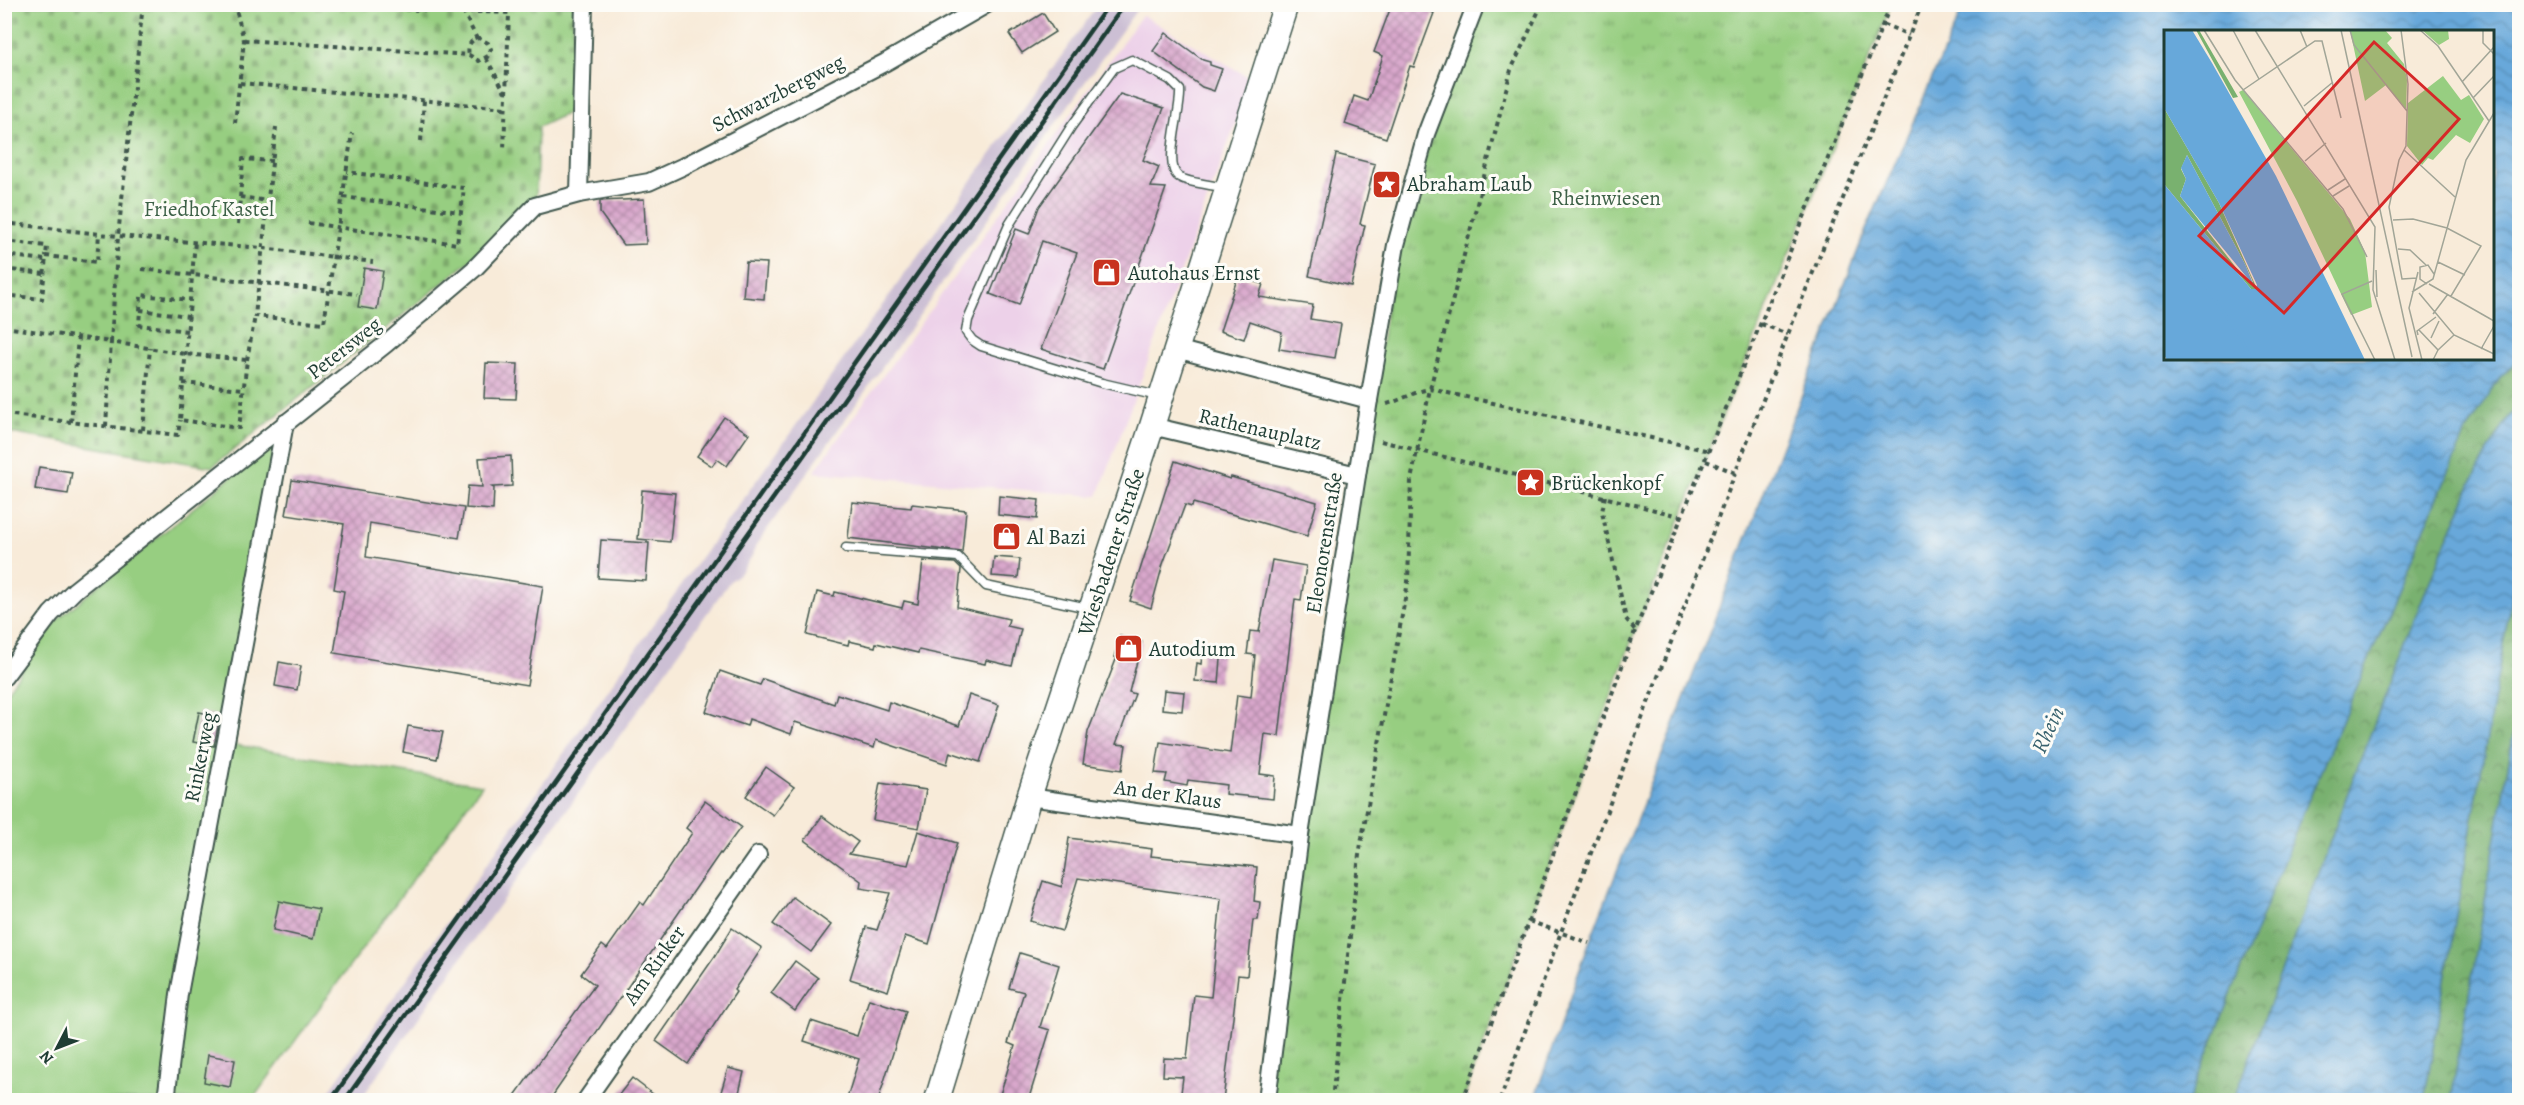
<svg xmlns="http://www.w3.org/2000/svg" width="2524" height="1105" font-family="Alegreya,serif">
  <style>
    .built { fill: #edd1e9 }
    .railway { fill: #ccbfd4 }
    .grass { fill: url(#grass-tufts); stroke: #5b865a; stroke-width: 1.5 }
    .forest { fill: url(#forest-crowns); stroke: #4c7752; stroke-width: 1.5 }
    .cemetery { fill: url(#cemetery-stones); stroke: #5b865a; stroke-width: 1.5 }
    .garden { fill: #97ce81; stroke: #5b865a; stroke-width: 1.5 }
    .water { fill: url(#water-waves); stroke: #437287; stroke-width: 1.5; fill-rule: evenodd }
    .building { fill: url(#building-cross-hatch) }
    .lines { fill: none; stroke-linecap: round; stroke-linejoin: round }
    .lane-casing { stroke: #40574d; stroke-width: 11 }
    .street-casing { stroke: #40574d; stroke-width: 20 }
    .secondary-casing { stroke: #40574d; stroke-width: 27 }
    .path { stroke: #40574d; stroke-width: 4; stroke-dasharray: 4.5 4.5; stroke-linecap: butt }
    .lane { stroke: #fff; stroke-width: 8 }
    .street { stroke: #fff; stroke-width: 16 }
    .secondary { stroke: #fff; stroke-width: 24 }
    .rail { stroke: #1f3d34; stroke-width: 4.5 }
    .labels { text-anchor: middle; dominant-baseline: central; stroke-width: 6; stroke-linejoin: round; paint-order: stroke }
    .street-label { font-size: 21px; fill: #1f3d34; stroke: #fdfcf7 }
    .poi-label { font-size: 21px; fill: #1f3d34; stroke: #fdfcf7; text-anchor: start }
    .park-label { font-size: 21px; fill: #3d6147; stroke: #fdfcf7 }
    .water-label { font-size: 22px; font-style: italic; fill: #38626e; stroke: #fdfcf7 }
    .inset-river { fill: none; stroke: #67a8da; stroke-width: 3 }
    .inset-road { fill: none; stroke: #a1a597; stroke-width: 1.5 }
    .view { fill: #d62828; fill-opacity: 0.15; stroke: #d62828; stroke-width: 3 }
    .inset-edge { fill: none; stroke: #1f3d34; stroke-width: 3 }
  </style>
  <defs>
    <pattern id="grass-tufts" width="24" height="20" patternUnits="userSpaceOnUse" patternTransform="scale(1.5)"><rect width="24" height="20" fill="#97ce81"/><path d="M3 7l-1-3M5 7V3M7 7l1-3M15 17l-1-3M17 17v-4M19 17l1-3" fill="none" stroke="#7ba86a"/></pattern>
    <pattern id="forest-crowns" width="20" height="18" patternUnits="userSpaceOnUse" patternTransform="scale(1.5)"><rect width="20" height="18" fill="#79b16f"/><path d="M2 6a3 3 0 1 1 6 0M12 15a3 3 0 1 1 6 0" fill="none" stroke="#63915c"/></pattern>
    <pattern id="cemetery-stones" width="16" height="16" patternUnits="userSpaceOnUse" patternTransform="scale(1.5)"><rect width="16" height="16" fill="#97ce81"/><path d="M2 7V4a2 2 0 0 1 4 0v3zM10 15v-3a2 2 0 0 1 4 0v3z" fill="#7ba86a"/></pattern>
    <pattern id="water-waves" width="16" height="10" patternUnits="userSpaceOnUse" patternTransform="scale(1.5)"><rect width="16" height="10" fill="#67a8da"/><path d="M0 5q4-4 8 0t8 0" fill="none" stroke="#548ab2"/></pattern>
    <pattern id="building-cross-hatch" width="8" height="8" patternUnits="userSpaceOnUse" patternTransform="scale(1.5)"><rect width="8" height="8" fill="#d9a7cc"/><path d="M0 0l8 8M0 8l8-8" fill="none" stroke="#af89a6"/></pattern>
  </defs>
  <rect width="100%" height="100%" fill="#fdfcf7"/>
  <filter id="ink" filterUnits="userSpaceOnUse"><feTurbulence type="fractalNoise" baseFrequency=".0167" numOctaves="2"/><feDisplacementMap in="SourceGraphic" scale="12" xChannelSelector="R" yChannelSelector="G"/><feConvolveMatrix kernelMatrix="1 2 1 2 8 2 1 2 1" color-interpolation-filters="sRGB"/></filter>
  <filter id="wash" filterUnits="userSpaceOnUse"><feTurbulence type="fractalNoise" baseFrequency=".008" numOctaves="4" result="noise"/><feDisplacementMap in="SourceGraphic" scale="24" xChannelSelector="R" yChannelSelector="G"/><feGaussianBlur stdDeviation="1.35" result="paint"/><feColorMatrix in="noise" values="0 0 0 0 0 0 0 0 0 0 0 0 0 0 0 0 0 1.4 0 .05"/><feComposite in="paint" operator="in"/></filter>
  <g filter="url(#wash)">
    <rect width="100%" height="100%" fill="#f8ebd9"/>
    <path class="built" d="M1142,15L1252,79L1098,496L814,472Z"/>
    <path class="railway" d="M1098,5H1140L756,545L752,556L742,571L730,581L360,1100H323L664,609Z"/>
    <path class="grass" d="M1476,5H1891L1635,631L1463,1100H1267L1396,245Z"/>
    <g class="forest">
      <path d="M2519,360V404L2503,425L2474,478L2424,595L2350,787L2234,1100H2189L2297,827L2465,434L2501,376Z"/>
      <path d="M2519,553V702L2451,1100H2424Z"/>
    </g>
    <path class="cemetery" d="M4,5H574L570,112L538,127L536,200L469,262L212,467L5,432Z"/>
    <path class="garden" d="M275,441L229,744L482,785L252,1100H5V694L58,619Z"/>
    <g class="water">
      <path d="M1964,5H2519V360L2501,376L2465,434L2297,827L2189,1100H1534L1589,943L1865,232ZM2166,32H2492V358H2166Z"/>
      <path d="M2519,404V553L2424,1100H2234L2350,787L2424,595L2474,478L2503,425Z"/>
      <path d="M2519,702V1100H2451L2459,1053Z"/>
    </g>
    <g id="blocks">
      <g class="building">
        <path d="M1392,4H1412L1434,13L1414,67L1410,66L1386,138L1345,124L1354,96L1368,101L1383,56L1374,52Z"/>
        <path d="M1043,13L1055,32L1022,53L1009,34Z"/>
        <path d="M1166,33L1203,60L1210,62V65L1222,69L1214,91L1202,87L1153,51Z"/>
        <path d="M1120,94L1164,108L1143,160L1159,167L1151,187L1166,188L1103,369L1041,349L1077,253L1042,241L1019,305L990,294L1016,229L1029,234L1039,207Z"/>
        <path d="M1336,154L1375,164L1360,224L1365,225L1351,286L1309,276Z"/>
        <path d="M644,199L646,244L623,245L600,213V201Z"/>
        <path d="M746,262L767,263L764,299L743,297Z"/>
        <path d="M364,268L383,271L377,310L358,307Z"/>
        <path d="M1238,276L1263,284L1259,297L1313,305L1310,319L1341,324L1335,358L1279,349L1282,332L1250,321L1244,339L1220,331Z"/>
        <path d="M486,363L518,364L516,399L484,398Z"/>
        <path d="M724,417L749,434L727,466L717,459L712,466L697,456Z"/>
        <path d="M511,456L512,486L492,487L494,488L493,510L466,508L468,486L482,487L479,458Z"/>
        <path d="M1175,461L1230,479L1231,477L1317,502L1307,536L1193,503L1192,507L1185,505L1163,564L1151,608L1130,601Z"/>
        <path d="M39,467L72,472L68,494L35,489Z"/>
        <path d="M292,480L464,508L459,538L370,523L366,557L543,586L527,685L334,653L344,591L334,589L344,524L286,515Z"/>
        <path d="M642,490L675,493L670,542L638,539Z"/>
        <path d="M999,496L1039,500L1037,519L998,515Z"/>
        <path d="M852,502L911,508L912,504L966,510L962,552L848,538Z"/>
        <path d="M601,540L649,543L646,581L598,578Z"/>
        <path d="M994,557L1020,559L1018,578L992,576Z"/>
        <path d="M1272,560L1306,566L1301,600L1295,599L1279,736L1265,734L1260,774L1275,776L1273,799L1225,794L1226,785L1188,780L1187,786L1165,782L1167,774L1155,773L1160,742L1230,753L1237,695L1251,697L1255,655L1247,654L1250,631L1259,632Z"/>
        <path d="M923,561L955,563L961,569L957,607L1009,619L1007,626L1021,629L1012,666L986,660L985,664L919,650L918,653L876,643L875,647L849,641L848,645L807,635L817,592L834,596L835,592L902,608L904,601L918,604Z"/>
        <path d="M1120,636L1142,642L1129,692L1135,694L1116,744L1126,745L1122,770L1083,764L1088,732L1117,657H1114Z"/>
        <path d="M1203,646L1222,647L1219,683L1195,681L1197,663L1201,664Z"/>
        <path d="M279,662L301,666L297,690L275,686Z"/>
        <path d="M720,671L760,685L763,679L834,704L837,694L887,710L889,702L959,726L969,695L999,705L980,762L950,752L947,764L876,740L874,748L795,722L791,734L749,719L747,726L706,712Z"/>
        <path d="M1164,690L1184,692L1182,711L1162,709Z"/>
        <path d="M199,712L220,716L214,746L193,742Z"/>
        <path d="M408,726L443,732L437,759L403,752Z"/>
        <path d="M766,767L794,787L773,815L746,796Z"/>
        <path d="M880,783L926,790L919,828L873,820Z"/>
        <path d="M705,801L741,827L721,854L720,853L549,1101H511L595,985L581,974L602,945L607,949L640,902L644,905L692,833L686,828Z"/>
        <path d="M822,816L858,842L849,854L908,865L918,831L957,843L929,944L905,936L888,991L850,979L866,927L877,930L890,893L860,888L861,881L805,840Z"/>
        <path d="M1069,838L1152,849L1151,856L1257,867L1254,901L1260,902L1258,920H1253L1247,976L1238,975L1223,1101H1180L1183,1077L1163,1076L1164,1058L1187,1059L1194,995L1211,997L1221,899L1078,878L1062,931L1030,921L1043,881L1062,887Z"/>
        <path d="M793,897L831,925L811,952L773,924Z"/>
        <path d="M279,901L319,909L313,939L273,930Z"/>
        <path d="M732,928L762,948L734,990L736,992L688,1064L656,1041L715,956Z"/>
        <path d="M1020,953L1059,965L1040,1027L1050,1030L1028,1101H998L1015,1046L1008,1043L1024,992L1009,988Z"/>
        <path d="M795,961L818,978L795,1011L771,993Z"/>
        <path d="M869,999L906,1011L878,1101H846L859,1059L804,1041L811,1021L857,1036Z"/>
        <path d="M208,1055L235,1060L230,1087L204,1082Z"/>
        <path d="M728,1068L744,1072L738,1097L721,1092Z"/>
        <path d="M632,1078L662,1101H614Z"/>
      </g>
    </g>
  </g>
  <g filter="url(#ink)">
    <use href="#blocks" fill-opacity="0" stroke="#40574d" stroke-width="1.5"/>
    <g class="lines">
      <defs>
        <g id="lane">
          <path d="M1158,396L1102,383L981,346L972,340L966,332L968,320L1009,225L1071,127L1114,68L1132,60L1170,80L1180,90C1182,109 1162,166 1179,177C1188,183 1214,185 1225,188"/>
          <path d="M846,548L958,557L986,586L1088,608"/>
        </g>
        <g id="street">
          <path d="M579,194L584,4"/>
          <path d="M1176,349L1369,400"/>
          <path d="M1152,426L1357,475"/>
          <path d="M4,677L51,614L75,590L386,344L474,269L535,206L579,194L649,182L684,166L886,62L987,4"/>
          <path d="M1029,797L1300,835"/>
          <path d="M166,1100L179,994L285,423"/>
          <path d="M586,1100L758,855"/>
          <path d="M1267,1100L1300,835L1369,400L1396,245L1426,134L1476,4"/>
        </g>
        <path id="secondary" d="M937,1100L1029,797L1152,426L1286,4"/>
      </defs>
      <use href="#lane" class="lane-casing"/>
      <use href="#street" class="street-casing"/>
      <use href="#secondary" class="secondary-casing"/>
      <g class="path">
        <path d="M195,4L236,10V4"/>
        <path d="M392,4V9L509,13L504,150"/>
        <path d="M463,11L477,39"/>
        <path d="M1883,24L1909,35"/>
        <path d="M244,40L469,55L479,61L488,56L491,49L488,43L479,38C470,40 467,46 469,55"/>
        <path d="M486,58L505,92"/>
        <path d="M240,83L505,108"/>
        <path d="M235,123L244,40L236,10"/>
        <path d="M276,127L255,316L324,323L352,133"/>
        <path d="M421,141L424,100"/>
        <path d="M240,197L268,201"/>
        <path d="M343,197L461,212"/>
        <path d="M4,223L118,236L143,4"/>
        <path d="M308,223L457,244L464,188L347,172"/>
        <path d="M238,224L243,159L272,161"/>
        <path d="M4,241L47,246L46,256"/>
        <path d="M4,255L45,260"/>
        <path d="M4,269L44,274"/>
        <path d="M142,269L357,294"/>
        <path d="M4,295L42,299L46,256L97,262L99,233"/>
        <path d="M140,310L189,316"/>
        <path d="M1761,324L1788,334"/>
        <path d="M4,327L111,342L118,236L263,248L373,262"/>
        <path d="M187,331L139,325L141,295L190,300"/>
        <path d="M247,360L255,316"/>
        <path d="M4,374L7,328"/>
        <path d="M183,383L243,389"/>
        <path d="M1387,404C1402,400 1415,391 1430,389L1710,451"/>
        <path d="M4,414L178,435L180,420"/>
        <path d="M71,422L78,337"/>
        <path d="M106,426L111,342L185,354L247,360L239,428L180,420L195,241"/>
        <path d="M143,430L150,348"/>
        <path d="M1381,441L1683,517"/>
        <path d="M1706,461L1736,473"/>
        <path d="M1605,496L1602,512L1626,619L1635,630"/>
        <path d="M1529,921L1589,943"/>
        <path d="M1332,1100L1359,855L1408,582L1411,480L1430,389L1511,70L1542,4"/>
        <path d="M1463,1100L1635,631L1891,4"/>
        <path d="M1500,1100L1561,932L1788,334L1922,4"/>
      </g>
      <use href="#lane" class="lane"/>
      <use href="#street" class="street"/>
      <use href="#secondary" class="secondary"/>
      <g class="rail">
        <path d="M331,1100L1109,4"/>
        <path d="M345,1100L1125,4"/>
      </g>
    </g>
  </g>
  <defs>
    <symbol id="sight-square" viewBox="-11 -11 22 22"><rect x="-9" y="-9" width="18" height="18" rx="4" fill="#c8321e" stroke="#fdfcf7"/><path d="M0-6L1.8-2.2L6-1.7L2.9 1.2L3.7 5.4L0 3.3L-3.7 5.4L-2.9 1.2L-6-1.7L-1.8-2.2Z" fill="#fff"/></symbol>
    <symbol id="shop-square" viewBox="-11 -11 22 22"><rect x="-9" y="-9" width="18" height="18" rx="4" fill="#c8321e" stroke="#fdfcf7"/><path d="M-5-2.5h2.3a2.7 3.5 0 0 1 5.4 0H5L5.5 6h-11ZM-1.5-2.5h3a1.5 2.3 0 0 0-3 0Z" fill="#fff"/></symbol>
  </defs>
  <g fill-rule="evenodd">
    <use href="#sight-square" x="1370" y="168" width="33" height="33"/>
    <use href="#shop-square" x="1090" y="256" width="33" height="33"/>
    <use href="#sight-square" x="1514" y="466" width="33" height="33"/>
    <use href="#shop-square" x="990" y="520" width="33" height="33"/>
    <use href="#shop-square" x="1112" y="632" width="33" height="33"/>
  </g>
  <g class="labels">
    <g class="street-label">
      <text transform="translate(778 93) rotate(-27)">Schwarzbergweg</text>
      <text transform="translate(344 348) rotate(-38)">Petersweg</text>
      <text transform="translate(1260 429) rotate(13)">Rathenauplatz</text>
      <text transform="translate(1324 543) rotate(-81)">Eleonorenstraße</text>
      <text transform="translate(1111 552) rotate(-72)">Wiesbadener Straße</text>
      <text transform="translate(200 757) rotate(-79)">Rinkerweg</text>
      <text transform="translate(1168 794) rotate(8)">An der Klaus</text>
      <text transform="translate(654 965) rotate(-55)">Am Rinker</text>
    </g>
    <g class="poi-label">
      <text x="1407" y="184">Abraham Laub</text>
      <text x="1128" y="273">Autohaus Ernst</text>
      <text x="1551" y="483">Brückenkopf</text>
      <text x="1027" y="537">Al Bazi</text>
      <text x="1149" y="649">Autodium</text>
    </g>
    <g class="park-label">
      <text x="1606" y="198">Rheinwiesen</text>
      <text x="209" y="209">Friedhof Kastel</text>
    </g>
    <g class="water-label">
      <text transform="translate(2048 730) rotate(-65)">Rhein</text>
    </g>
  </g>
  <g transform="translate(2164 30)">
    <rect width="330" height="330" fill="#f8ebd9"/>
    <path d="M79,60L186,189L201,222L208,277L187,285L133,171L75,62Z" fill="#97ce81"/>
    <path d="M32,0H35L74,67L69,68ZM0,78L55,173L93,259H87L0,154ZM23,125L81,234L89,252L81,249L16,166L22,149L17,139Z" fill="#79b16f" fill-rule="evenodd"/>
    <path d="M279,46L297,70L305,65L320,89L306,113L292,105L269,130L264,128L258,135L243,116L244,73Z" fill="#97ce81"/>
    <path d="M186,0H221L228,8L223,13L240,34L243,50L242,79L222,55L201,71ZM258,0H284L285,9L275,15Z" fill="#97ce81"/>
    <path d="M0,0H28L48,33L112,146L201,330H3L0,325V154L87,259H92L93,255L55,173L0,78ZM23,125L81,234L90,256L16,166L22,149L17,138Z" fill="#67a8da"/>
    <path class="inset-river" d="M0,212L35,246L77,308L87,330"/>
    <path class="inset-road" d="M40,0L71,50L179,179L203,227M69,0L95,49M91,0L211,197L209,260L231,330M136,0L143,17M177,0L248,327M186,0L190,15L243,81M237,0L244,54L242,116L235,130L225,177L238,249L253,248M256,0L274,16L325,91M319,0V13L330,24M298,52L330,17M79,60L151,11H158L177,88M309,68L330,46M140,76L169,52M240,120L291,167M141,131L162,113M164,160L181,149M169,166L185,156M229,190L249,189L283,198L317,216L287,266M234,219L246,220L262,235M274,232L301,245M212,240L213,267M254,242L245,278L258,330M208,251L178,264L211,330M263,254L256,249V237L264,235L270,244M265,254L330,291M248,262L269,249L302,130L330,83M255,263L290,305L330,324M269,284L284,264M255,300L274,320L269,330M254,305L253,301L272,287M267,308L275,291M317,319L330,296M274,320L290,305"/>
    <path class="view" d="M210,12L295,89L120,283L35,206Z"/>
    <rect width="330" height="330" class="inset-edge"/>
  </g>
  <rect width="2524" height="1105" fill="none" stroke="#fdfcf7" stroke-width="24"/>
  <g transform="translate(57 1048) rotate(228)" stroke="#fdfcf7" stroke-width="4.5" paint-order="stroke">
  <path d="M0-4.5L10 22L0 15L-10 22Z" fill="#1f3d34"/>
  <text y="-9" font-size="16" font-weight="bold" text-anchor="middle" fill="#1f3d34">N</text>
  </g>
</svg>
